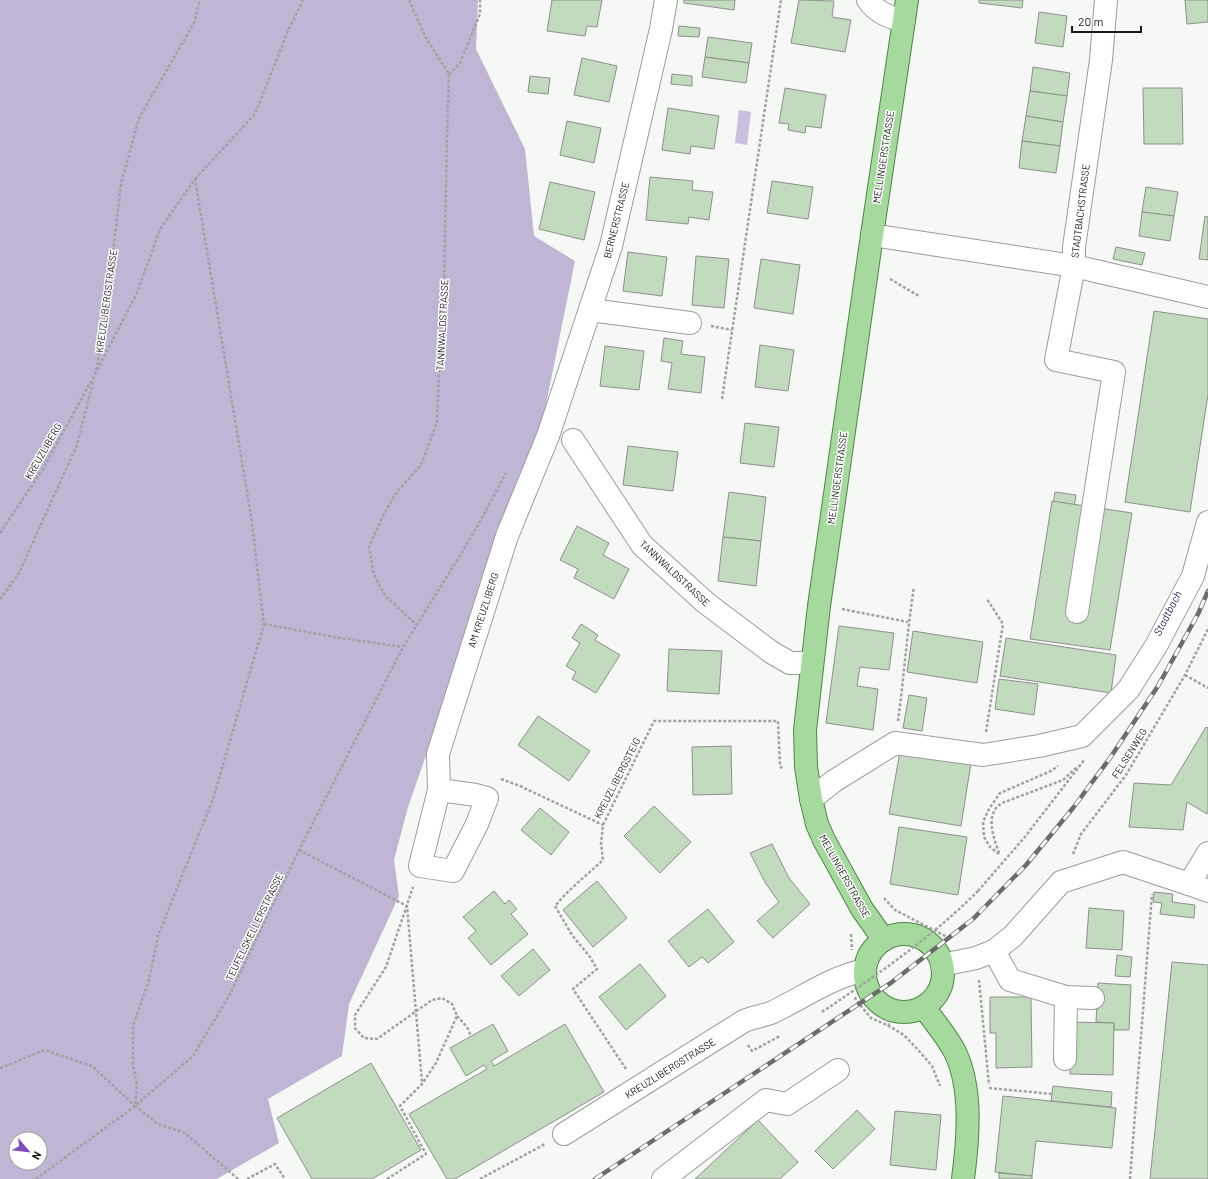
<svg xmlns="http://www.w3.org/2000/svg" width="1208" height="1179" font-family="Barlow,sans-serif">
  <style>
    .forest { fill: #c0b5d4; fill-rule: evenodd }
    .water { fill: #cbbfdf }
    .building { fill: #c2dabe; stroke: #8e918d }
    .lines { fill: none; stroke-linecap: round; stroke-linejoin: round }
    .minor-casing { stroke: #9a9d99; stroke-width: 24 }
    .major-casing { stroke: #4e8645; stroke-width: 24 }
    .path { stroke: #a1a3a1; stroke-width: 2.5; stroke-dasharray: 3 2; stroke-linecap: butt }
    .minor { stroke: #fff; stroke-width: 22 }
    .major { stroke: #a6d99e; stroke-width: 22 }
    .rail-casing { stroke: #6b6d6b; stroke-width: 4.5 }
    .rail { stroke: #fff; stroke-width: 3; stroke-dasharray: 9; stroke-linecap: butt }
    .path-bridge { stroke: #a1a3a1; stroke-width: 2.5; stroke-dasharray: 3 2; stroke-linecap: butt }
    .labels { text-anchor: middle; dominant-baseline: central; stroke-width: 3; stroke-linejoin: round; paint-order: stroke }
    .street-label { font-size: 10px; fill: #181918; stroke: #fff }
    .water-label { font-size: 11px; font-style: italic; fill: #311f48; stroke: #fff }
  </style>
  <rect width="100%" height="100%" fill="#f5f8f4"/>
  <path class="forest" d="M0,0H478L476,49L525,149L534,236L575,261L542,424L408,807L394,860L399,896L349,1004L342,1056L268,1099L279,1143L217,1179H0ZM16,1139H40V1163H16Z"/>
  <path class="water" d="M739,110L751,112L747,145L735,143Z"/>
  <g class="building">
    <path d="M552,0H602L597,27L587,26L585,36L547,31Z"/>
    <path d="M684,0H735L734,10L684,3Z"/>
    <path d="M799,0L834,1L832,17L851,20L845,52L791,43Z"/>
    <path d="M979,0H1023L1022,8L979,3Z"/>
    <path d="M1185,0H1208V22L1187,24Z"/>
    <path d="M1039,12L1067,16L1063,47L1035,43Z"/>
    <path d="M679,26L700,28L699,37L678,36Z"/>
    <path d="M708,37L752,43L749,63L705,57Z"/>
    <path d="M705,57L749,63L746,83L702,77Z"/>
    <path d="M582,58L617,66L609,102L574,95Z"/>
    <path d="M1033,67L1070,73L1067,96L1030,91Z"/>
    <path d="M672,74L692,76V86L671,84Z"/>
    <path d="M530,76L550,78L548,94L528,92Z"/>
    <path d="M785,88L826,95L821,128L806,126L805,133L788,130L789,124L779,123Z"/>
    <path d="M1143,88H1182L1183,144H1144Z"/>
    <path d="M1030,91L1067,96L1063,122L1026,116Z"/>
    <path d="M668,108L719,116L714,149L691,146L690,154L662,150Z"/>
    <path d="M1026,116L1063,122L1060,146L1022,141Z"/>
    <path d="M567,121L601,128L594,163L560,155Z"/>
    <path d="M1022,141L1060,146L1056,173L1019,168Z"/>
    <path d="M650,177L693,181L692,190L713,192L709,220L689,217L688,224L646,220Z"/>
    <path d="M772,181L813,187L808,219L767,213Z"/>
    <path d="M550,182L595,192L584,240L539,229Z"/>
    <path d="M1146,187L1178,192L1174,216L1142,212Z"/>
    <path d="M1142,212L1174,216L1170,241L1139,236Z"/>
    <path d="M1205,216L1208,217V260L1199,259Z"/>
    <path d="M1116,247L1145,253L1142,265L1113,259Z"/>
    <path d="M628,252L667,257L662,296L623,291Z"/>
    <path d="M696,256L729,259L724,308L692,305Z"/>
    <path d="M761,259L800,265L793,314L754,308Z"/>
    <path d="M1154,311L1208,319V394L1190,512L1125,502Z"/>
    <path d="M664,338L683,341L681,354L705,357L701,393L668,389L672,363L661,361Z"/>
    <path d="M760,345L794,350L788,391L755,387Z"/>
    <path d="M605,346L644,351L639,390L600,386Z"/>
    <path d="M745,423L779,427L774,467L740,463Z"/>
    <path d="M628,446L678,452L673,491L623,485Z"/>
    <path d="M729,492L766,497L761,541L723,537Z"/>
    <path d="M1055,492L1076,495L1065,567L1044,563Z"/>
    <path d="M1052,501L1132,513L1110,650L1030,639Z"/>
    <path d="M577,526L609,543L603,555L629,569L614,599L574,578L578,569L560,560Z"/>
    <path d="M723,537L761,541L756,586L718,581Z"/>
    <path d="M581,624L598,635L595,640L620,655L596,693L572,679L576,672L566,666L580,643L572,638Z"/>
    <path d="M839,626L894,633L889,670L860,667L857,686L878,689L873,730L826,723Z"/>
    <path d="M913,631L983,642L977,683L907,672Z"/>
    <path d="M1006,638L1116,655L1111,693L1000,676Z"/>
    <path d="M669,649L722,651L719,694L667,691Z"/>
    <path d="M999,679L1038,684L1034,715L995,709Z"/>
    <path d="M909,695L927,698L922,731L903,728Z"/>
    <path d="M538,716L590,751L569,781L518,745Z"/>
    <path d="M1206,727L1208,728V812L1207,814L1187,802L1183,830L1129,827L1134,783L1171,785Z"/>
    <path d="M731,746L732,794L693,795L692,747Z"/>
    <path d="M900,751L971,763L961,826L889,814Z"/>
    <path d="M654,806L691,842L660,873L624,836Z"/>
    <path d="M540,808L569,832L551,855L521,830Z"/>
    <path d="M899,827L967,837L958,895L890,884Z"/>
    <path d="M772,844L789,878L810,904L773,938L757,921L779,902L766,884L750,853Z"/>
    <path d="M597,881L627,918L593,947L563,910Z"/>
    <path d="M494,891L505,904L509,900L517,909L511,914L528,934L491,965L468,938L476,931L463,917Z"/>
    <path d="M1154,892L1173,894L1172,902L1195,905L1194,918L1160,914L1162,903L1153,902Z"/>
    <path d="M1089,908L1124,911L1122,950L1086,948Z"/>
    <path d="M708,909L734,942L708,963L702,957L689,967L668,941Z"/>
    <path d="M533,949L550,970L519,996L501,976Z"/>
    <path d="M1117,955L1132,957L1130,977L1115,976Z"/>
    <path d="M1172,962L1208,965V1179H1150Z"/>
    <path d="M640,964L666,996L626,1030L599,997Z"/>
    <path d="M1098,983L1131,985L1129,1030H1114V1023L1096,1022Z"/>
    <path d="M990,997H1031L1032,1067L996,1068V1033H990Z"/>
    <path d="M1071,1022L1114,1023L1113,1075L1070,1074Z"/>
    <path d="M493,1024L508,1051L491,1061L494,1066L565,1024L604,1092L455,1179H447L409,1114L487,1069L484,1065L466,1076L450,1048Z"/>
    <path d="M371,1063L421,1150L372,1179H312L277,1118Z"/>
    <path d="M1053,1086L1112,1092L1111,1107L1051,1101Z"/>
    <path d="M1003,1096L1116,1108L1112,1148L1036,1141L1032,1176L995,1172Z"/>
    <path d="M857,1110L875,1129L833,1169L815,1151Z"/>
    <path d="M895,1111L941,1115L936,1170L890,1165Z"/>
    <path d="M758,1120L798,1162L780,1179H695Z"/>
    <path d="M999,1173L1032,1176V1179H999Z"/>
  </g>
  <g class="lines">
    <defs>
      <g id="minor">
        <path d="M868,0C877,13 889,17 904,21"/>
        <path d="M872,235L1074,266L1208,297"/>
        <path d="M590,310L690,323"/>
        <path d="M573,440L642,545L706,603L771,652L790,663H812"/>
        <path d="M1077,612L1114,372L1056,360L1074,266V247L1101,60L1106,0"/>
        <path d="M439,790L476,795L487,798L477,824L453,871L420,866L439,790L438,754L507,536L548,436L611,246L661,29L666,0"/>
        <path d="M811,799L834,781L895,743L983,755L1039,746L1082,736L1128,690L1156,646L1193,576L1208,522"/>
        <path d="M1189,884L1208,853"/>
        <path d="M994,951L1010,980L1066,997L1093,998"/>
        <path d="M942,965L976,958L994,951L1013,936L1061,882L1123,862L1189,884L1208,891"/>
        <path d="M1065,1059L1066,997"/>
        <path d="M564,1134L744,1021C753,1017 764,1016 773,1012C806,996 829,978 865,970"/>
        <path d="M663,1179L766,1100L787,1104L838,1070"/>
      </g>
      <g id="major">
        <circle cx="904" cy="973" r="39"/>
        <path d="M884,940L862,909L824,840L817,824L811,799L806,767L805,730L819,606L872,235L907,0"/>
        <path d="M924,1007C934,1022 947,1036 955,1052C973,1089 968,1140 963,1179"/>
      </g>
    </defs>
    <use href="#minor" class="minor-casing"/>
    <use href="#major" class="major-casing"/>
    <g class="path">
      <path d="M409,0L426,38L449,74L447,138L444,285L440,344L437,422L421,465L396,493L383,516L369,547L374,575L386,597L417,625"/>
      <path d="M449,74L460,63L480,14V0"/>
      <path d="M195,179L255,114L288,31L303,0"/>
      <path d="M890,279L919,296"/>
      <path d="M711,326L732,330"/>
      <path d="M96,370L103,336L121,184L139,118L194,23L200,0"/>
      <path d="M722,399L781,0"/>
      <path d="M0,533L43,469L95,374L137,293L160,229L195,179L251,516L264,624L213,799L158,936L149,980L133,1026V1065L137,1086L135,1106L158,1124L185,1133L238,1179"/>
      <path d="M0,599L18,575L77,445L94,378"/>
      <path d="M842,609L908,622"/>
      <path d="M264,624L340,638L403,647"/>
      <path d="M1185,675L1208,688"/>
      <path d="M898,721C904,677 907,632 914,587"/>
      <path d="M986,732L1003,624L987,599"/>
      <path d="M501,779L520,786L603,825"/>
      <path d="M299,850L407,906L422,1083"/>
      <path d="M999,853C995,841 987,822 995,810C996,807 999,805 1002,803L1063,780L1078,766"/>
      <path d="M999,854L990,847L984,837L983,822L989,809L1000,793L1051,771L1058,766"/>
      <path d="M1073,854L1081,834L1126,775L1185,675L1208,629"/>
      <path d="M978,891L1024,838L1085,759"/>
      <path d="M884,898L895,910L951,939"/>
      <path d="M851,934L852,950"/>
      <path d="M979,980L989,1085"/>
      <path d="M855,997L856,1000L871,1018L889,1026L904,1035L920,1052L932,1066L940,1086"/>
      <path d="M881,1005L889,1025"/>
      <path d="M457,1016L467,1027L471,1036"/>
      <path d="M748,1045L752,1051L780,1036"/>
      <path d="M0,1068L45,1050L92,1066L135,1106"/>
      <path d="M626,1069L573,989L597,969L590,957L572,935L555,906C569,889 587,875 603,860L601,843L603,825L654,721H778L780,766L783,769"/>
      <path d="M989,1088L1052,1094"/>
      <path d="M36,1179L135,1106L193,1056L230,994L299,850L403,647L461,554L483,516L506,473"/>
      <path d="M247,1179L275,1164L285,1179"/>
      <path d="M387,1179L426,1154L400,1106L422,1084L436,1063L457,1016L452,1004L442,998L432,1000L377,1039L364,1038L355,1028V1015L386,967L413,887"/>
      <path d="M480,1179L545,1144"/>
      <path d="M1130,1179L1152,894"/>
    </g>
    <use href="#minor" class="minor"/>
    <use href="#major" class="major"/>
    <defs>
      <path id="rail" d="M595,1179L892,982L973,919L1026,865L1073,808L1110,758L1158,686L1198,614L1208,591"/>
    </defs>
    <use href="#rail" class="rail-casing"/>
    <use href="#rail" class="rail"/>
    <path class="path-bridge" d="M822,1012C877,975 931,938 978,891"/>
  </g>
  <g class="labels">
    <g class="street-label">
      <text transform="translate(883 157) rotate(-81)">MELLINGERSTRASSE</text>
      <text transform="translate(1080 211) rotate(-83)">STADTBACHSTRASSE</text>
      <text transform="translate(616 220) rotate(-76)">BERNERSTRASSE</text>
      <text transform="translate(106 301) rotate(-82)">KREUZLIBERGSTRASSE</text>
      <text transform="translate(442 325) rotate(-87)">TANNWALDSTRASSE</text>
      <text transform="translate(43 451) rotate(-60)">KREUZLIBERG</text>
      <text transform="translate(837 478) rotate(-82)">MELLINGERSTRASSE</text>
      <text transform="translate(675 573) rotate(43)">TANNWALDSTRASSE</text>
      <text transform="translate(483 610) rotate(-72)">AM KREUZLIBERG</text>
      <text transform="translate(1129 753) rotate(-58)">FELSENWEG</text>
      <text transform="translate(617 778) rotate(-63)">KREUZLIBERGSTEIG</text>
      <text transform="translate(845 876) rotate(61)">MELLINGERSTRASSE</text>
      <text transform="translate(254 927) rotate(-64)">TEUFELSKELLERSTRASSE</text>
      <text transform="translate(670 1068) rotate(-32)">KREUZLIBERGSTRASSE</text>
    </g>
    <g class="water-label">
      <text transform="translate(1167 613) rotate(-63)">Stadtbach</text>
    </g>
  </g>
  <g transform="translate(28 1151) rotate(118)"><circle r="19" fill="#ffffff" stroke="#a3a3a3"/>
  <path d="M0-3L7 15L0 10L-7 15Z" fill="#8048bf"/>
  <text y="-6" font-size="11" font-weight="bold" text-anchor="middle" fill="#181918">N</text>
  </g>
  <path d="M1072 26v6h69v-6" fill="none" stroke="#181918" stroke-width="2"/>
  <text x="1078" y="26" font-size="12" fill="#181918" stroke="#ffffff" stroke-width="3" paint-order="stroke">20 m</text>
</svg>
